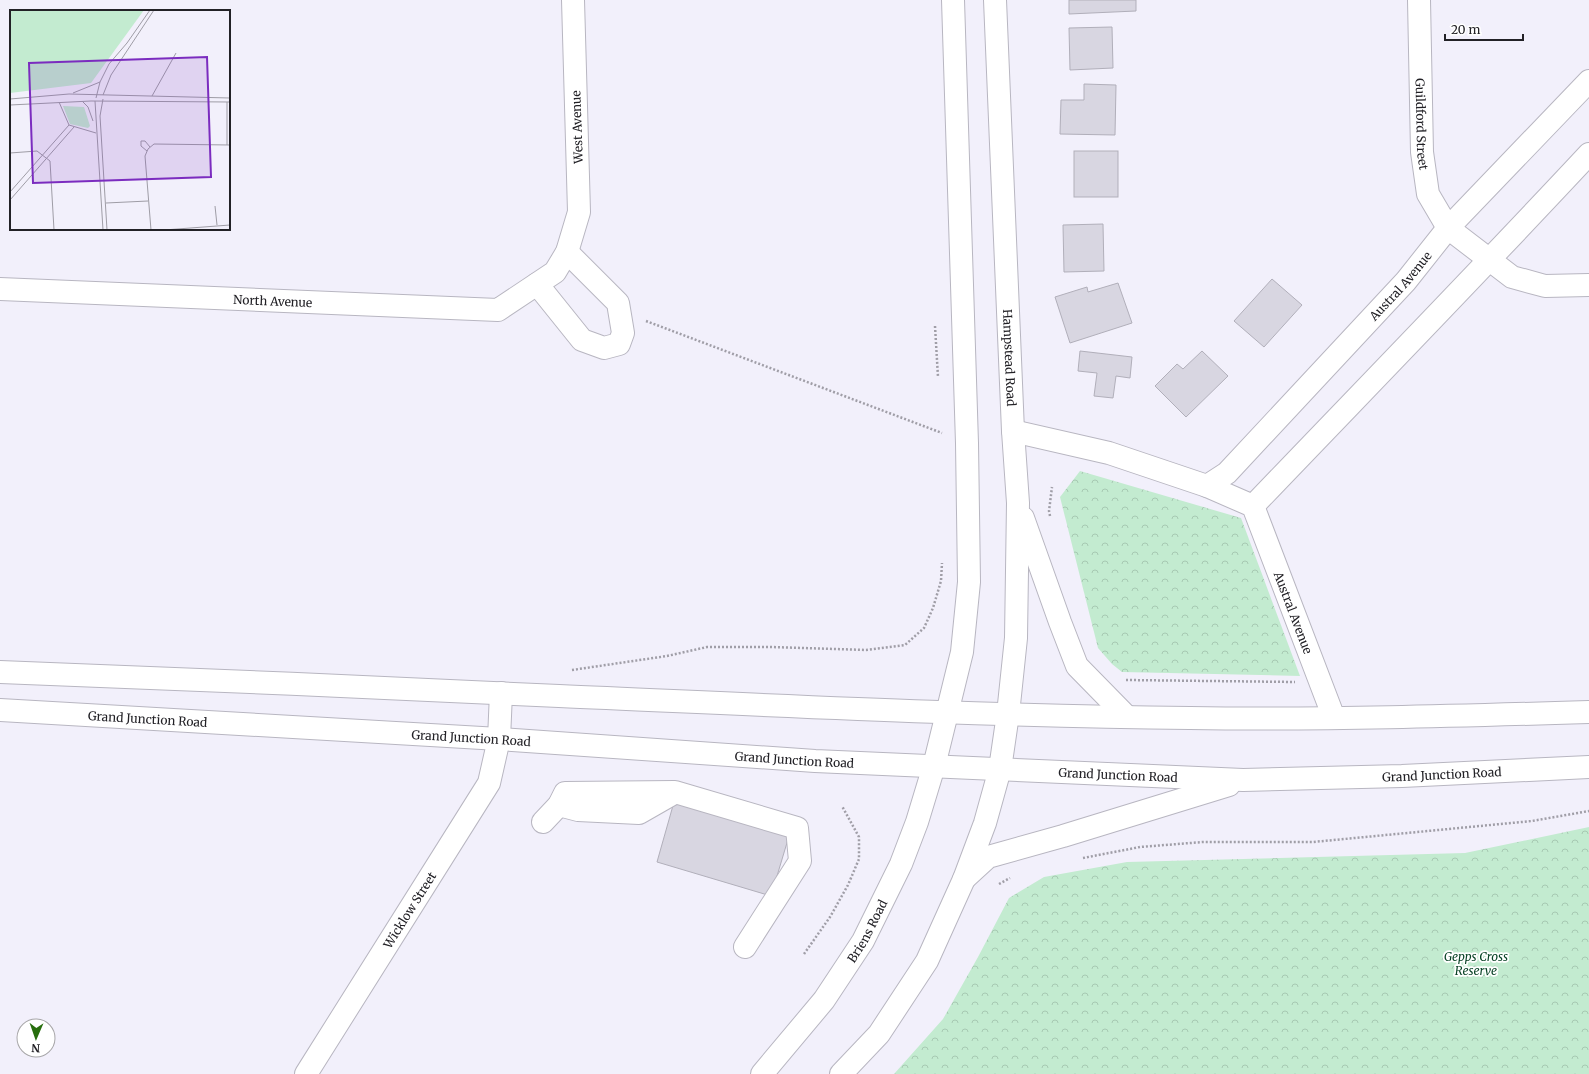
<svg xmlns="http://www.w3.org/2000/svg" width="1589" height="1074" font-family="Merriweather,serif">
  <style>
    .forest { fill: url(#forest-crowns) }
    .building { fill: #d8d6e1; stroke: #b1afba }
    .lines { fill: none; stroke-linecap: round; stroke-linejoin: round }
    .minor-casing { stroke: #b8b6c1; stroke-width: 24 }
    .major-casing { stroke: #b8b6c1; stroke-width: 24 }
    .highway-casing { stroke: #b8b6c1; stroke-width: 24 }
    .path { stroke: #a09ea7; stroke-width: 2.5; stroke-dasharray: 2 2; stroke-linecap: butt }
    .minor { stroke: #fff; stroke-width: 22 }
    .major { stroke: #fff; stroke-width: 22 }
    .highway { stroke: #fff; stroke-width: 22 }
    .labels { text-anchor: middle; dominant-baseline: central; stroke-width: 3.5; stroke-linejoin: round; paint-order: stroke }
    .street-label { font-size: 12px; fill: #222126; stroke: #fff }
    .park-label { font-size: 12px; font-style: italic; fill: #084225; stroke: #fff }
    .inset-road { fill: none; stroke: #9f9da6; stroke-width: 1 }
    .view { fill: #7b2cbf; fill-opacity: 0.15; stroke: #7b2cbf; stroke-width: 2 }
    .inset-edge { fill: none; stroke: #222126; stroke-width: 2 }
  </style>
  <defs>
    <pattern id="forest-crowns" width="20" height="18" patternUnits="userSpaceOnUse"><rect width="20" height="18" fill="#c3ebd0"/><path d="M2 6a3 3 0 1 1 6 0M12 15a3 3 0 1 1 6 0" fill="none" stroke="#a7c9b2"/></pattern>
  </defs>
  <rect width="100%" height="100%" fill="#f2f0fb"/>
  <g class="forest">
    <path d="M1080,471L1241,518L1300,676L1122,672L1112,664L1098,648L1060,497Z"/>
    <path d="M1589,827V1074H894L943,1019L978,957L1009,898L1044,877L1127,862L1465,853Z"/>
  </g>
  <g class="building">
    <path d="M1069,0H1136V11L1069,14Z"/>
    <path d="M1112,27L1113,68L1070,70L1069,28Z"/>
    <path d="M1084,84L1116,85L1115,135L1060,134L1061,100H1084Z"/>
    <rect x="1074" y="151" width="44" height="46"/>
    <path d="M1103,224L1104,271L1064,272L1063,225Z"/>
    <path d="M1272,279L1302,305L1264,347L1234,321Z"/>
    <path d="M1118,283L1132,323L1070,343L1055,297L1087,287L1088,292Z"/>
    <path d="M1080,351L1132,357L1130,378L1116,376L1113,398L1094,396L1097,373L1078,371Z"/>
    <path d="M1202,351L1228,376L1186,417L1155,386L1177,364L1183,369Z"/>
    <path d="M674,802L789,836L771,896L657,862Z"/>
  </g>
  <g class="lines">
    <defs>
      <g id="minor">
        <path id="s1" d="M1419,0L1422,152L1428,194L1448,228L1512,277L1545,286L1589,285"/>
        <path d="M537,284L582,340L604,348L619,344L623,333L618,303L567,252"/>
        <path id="s2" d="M0,289L498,310L555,272L567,252L579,212L573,0"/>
        <path id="s3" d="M1013,431L1109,453L1207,486L1253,506L1334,718"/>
        <path id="s4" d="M1207,486L1227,473L1406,281L1448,228L1589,81"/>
        <path d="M1253,506C1365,389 1478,273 1589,154"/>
        <path d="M559,805L578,810L639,813L674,793"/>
        <path d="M543,822L559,805L565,793L675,792L797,828L800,861L745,947"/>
        <path id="s5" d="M306,1074L489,783L499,739"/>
      </g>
      <g id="major">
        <path id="s6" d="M762,1074L824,1000L863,941L901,864L917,822L934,766"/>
        <path d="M841,1074L879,1034L927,961L964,879L985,823L1000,769L1008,714"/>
      </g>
      <g id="highway">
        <path id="s7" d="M995,0L1013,431L1018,503L1016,638L1008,714"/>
        <path d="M1023,518L1060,622L1077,666L1127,717"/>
        <path d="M0,672C186,679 373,687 559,696C769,705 979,716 1190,718C1323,720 1456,716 1589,712"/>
        <path id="s8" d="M0,710L499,739L815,761L1243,780L1402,776L1589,767"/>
        <path d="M499,739L501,693"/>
        <path d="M934,766L962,652L969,582L967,443L953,0"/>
        <path d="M964,879L988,857L1063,836L1229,785"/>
      </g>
    </defs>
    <use href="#minor" class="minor-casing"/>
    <use href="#major" class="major-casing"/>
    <use href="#highway" class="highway-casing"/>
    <g class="path">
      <path d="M646,321L942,433"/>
      <path d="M935,326L938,377"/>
      <path d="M1050,516L1049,511L1052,487"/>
      <path d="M572,670L667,656L707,647H771L866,650L905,645L924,628L933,608L941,581L942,563"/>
      <path d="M1126,680L1295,682"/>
      <path d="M1083,858L1140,847L1203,842H1313L1532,821L1589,811"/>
      <path d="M999,884L1010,878"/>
      <path d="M804,954L830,917L848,885L859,859V837L842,806"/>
    </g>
    <use href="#minor" class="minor"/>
    <use href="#major" class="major"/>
    <use href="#highway" class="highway"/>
  </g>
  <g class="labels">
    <g class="street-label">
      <text stroke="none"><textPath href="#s1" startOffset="124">Guildford Street</textPath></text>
      <text transform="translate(577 127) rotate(-92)">West Avenue</text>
      <text stroke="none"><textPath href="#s4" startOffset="279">Austral Avenue</textPath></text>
      <text stroke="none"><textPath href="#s2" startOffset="273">North Avenue</textPath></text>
      <text stroke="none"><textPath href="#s7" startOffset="358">Hampstead Road</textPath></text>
      <text stroke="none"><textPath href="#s3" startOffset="366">Austral Avenue</textPath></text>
      <text stroke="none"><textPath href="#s8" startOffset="148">Grand Junction Road</textPath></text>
      <text stroke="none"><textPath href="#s8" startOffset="472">Grand Junction Road</textPath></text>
      <text stroke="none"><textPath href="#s8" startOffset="796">Grand Junction Road</textPath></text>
      <text stroke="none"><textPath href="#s8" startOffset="1444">Grand Junction Road</textPath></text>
      <text stroke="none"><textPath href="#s8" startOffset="1120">Grand Junction Road</textPath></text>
      <text stroke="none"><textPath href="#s5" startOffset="194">Wicklow Street</textPath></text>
      <text stroke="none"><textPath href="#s6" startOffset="178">Briens Road</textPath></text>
    </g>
    <g class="park-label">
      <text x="1476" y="956">Gepps Cross<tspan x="1476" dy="14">Reserve</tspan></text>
    </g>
  </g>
  <g transform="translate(10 10)">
    <rect width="220" height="220" fill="#f2f0fb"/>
    <path d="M0,0H134L81,73L0,83ZM53,96L74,97L80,116L78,118L60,114Z" fill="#c3ebd0"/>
    <path class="inset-road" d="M63,83L90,72M93,85L101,65L144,0M142,86L166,43M86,88L90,72L99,54L117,33L140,0M0,89L59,84L220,88M93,89L90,106L97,220M72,91L78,97L83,111M85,91L93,220M49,92L59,115L86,123M217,92V135M0,95L81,91L220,92M137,141L131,136V131H135L140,137M0,143L27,141L40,151L44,220M0,182L59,115M0,190L64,117M96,193L138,191M205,196L207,215M141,220L135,146L138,139L144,134L220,135M154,220L220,215"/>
    <path class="view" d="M197,47L201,167L23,173L19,53Z"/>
    <rect width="220" height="220" class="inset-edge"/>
  </g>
  <g transform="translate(36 1038) rotate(182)"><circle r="19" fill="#ffffff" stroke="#a7a6a8"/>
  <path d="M0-3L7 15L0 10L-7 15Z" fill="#276e0d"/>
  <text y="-6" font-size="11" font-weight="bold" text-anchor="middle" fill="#222126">N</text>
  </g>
  <path d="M1445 34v6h78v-6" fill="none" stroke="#222126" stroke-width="2"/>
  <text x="1451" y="34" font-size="12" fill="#222126" stroke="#ffffff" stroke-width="3" paint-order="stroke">20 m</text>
</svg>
